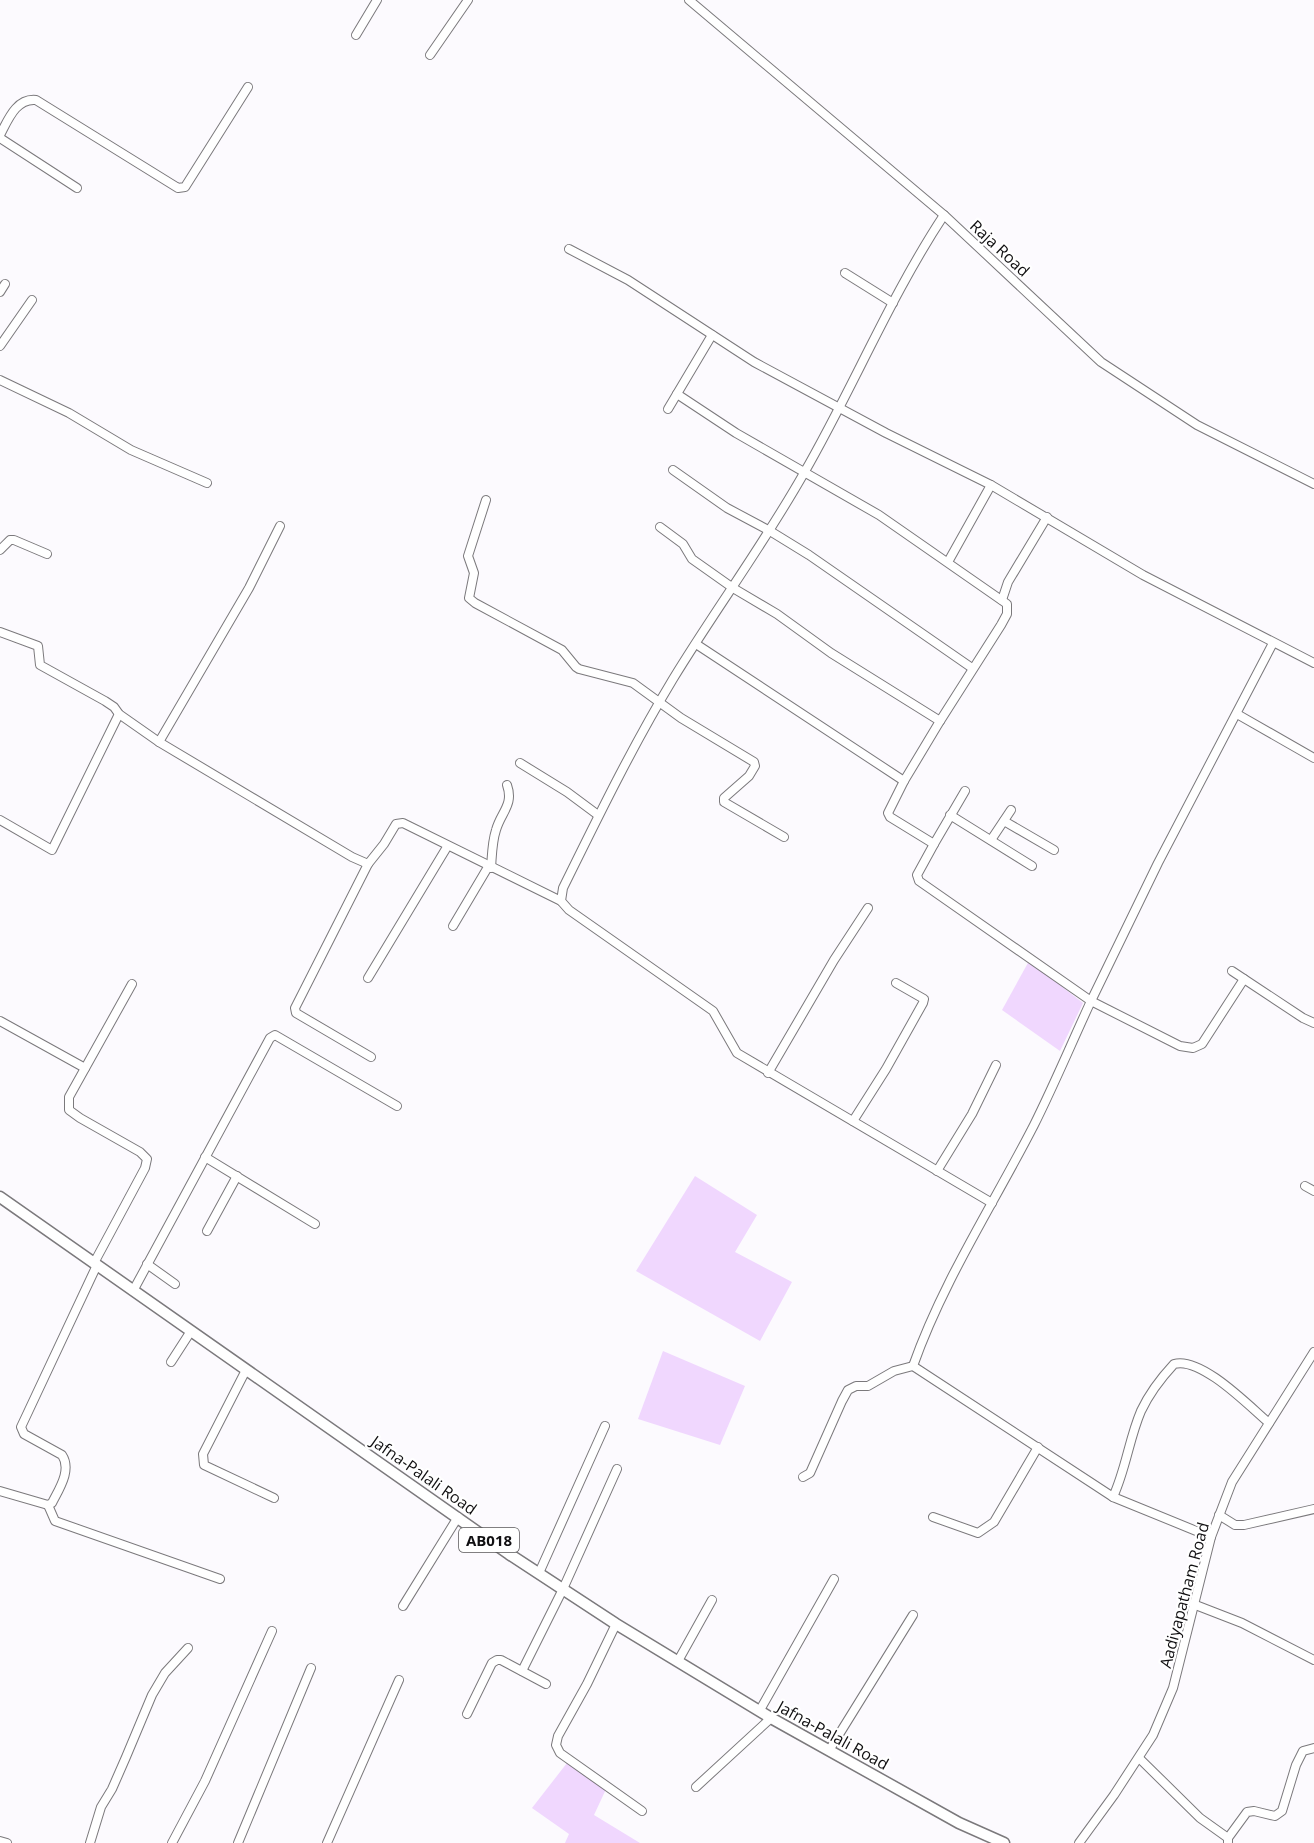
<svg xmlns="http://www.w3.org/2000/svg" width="1314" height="1843" font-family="'Open Sans',sans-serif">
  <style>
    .green { fill: #f0d7fe }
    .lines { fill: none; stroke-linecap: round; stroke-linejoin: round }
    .minor-casing { stroke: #7b797c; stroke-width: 10 }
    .major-casing { stroke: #7b797c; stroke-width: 13 }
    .minor { stroke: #fff; stroke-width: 8 }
    .major { stroke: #fff; stroke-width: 10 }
    .labels { text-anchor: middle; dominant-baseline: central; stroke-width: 4.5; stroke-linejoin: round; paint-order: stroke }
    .shield { fill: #fff; stroke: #585758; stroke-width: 1.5 }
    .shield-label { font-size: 15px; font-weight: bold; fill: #100f11 }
    .street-label { font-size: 16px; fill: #100f11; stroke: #fff }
  </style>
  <rect width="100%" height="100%" fill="#fcfafe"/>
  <g class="green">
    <path d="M1029,961L1083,1003L1060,1051L1002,1010Z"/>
    <path d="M695,1176L757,1215L735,1252L792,1282L760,1341L636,1271Z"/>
    <path d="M663,1351L745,1386L720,1445L638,1419Z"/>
    <path d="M567,1763L607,1787L594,1815L640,1843H565L569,1834L532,1808Z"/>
  </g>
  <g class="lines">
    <defs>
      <g id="minor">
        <path d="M689,0L944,215L1101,362L1197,425L1314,484"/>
        <path d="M356,35L377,0"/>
        <path d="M430,55L468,0"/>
        <path d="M0,135C8,120 16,98 36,100L178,188L185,187L248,87"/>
        <path d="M0,138L77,188"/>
        <path d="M944,215C890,297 853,388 804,473C764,544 715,610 673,679C632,747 598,817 563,888L561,901L569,910L713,1011L737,1053L992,1203"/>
        <path d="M569,249L628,280L754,362L886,433L991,485L1143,575L1314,663"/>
        <path d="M845,273L893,303"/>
        <path d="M0,292L5,284"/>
        <path d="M0,346L32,300"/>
        <path d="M0,380L69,413L131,450L207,483"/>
        <path d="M677,394L736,433L879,515L1007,604V614L1001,625L940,721L904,781L888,813L890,817L934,844L917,875L919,881L1091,1001L1158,863L1273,643"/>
        <path d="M668,409L712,335"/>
        <path d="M673,470L727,508L770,531L809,555L972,668"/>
        <path d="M486,500L468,556L474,573L469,598L475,603L562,650L576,667L579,669L633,683L681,718L754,762L755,766L749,776L724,798V802L784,837"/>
        <path d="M660,527L683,544L692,559L733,588L777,614L831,653L940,721"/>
        <path d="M0,550L10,540H14L47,554"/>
        <path d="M948,562L991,485"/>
        <path d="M1002,600L1008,582L1047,517"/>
        <path d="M0,632L38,646L40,665L105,701L114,707L119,714L159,742L352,857L368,864L384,844L396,824L403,823L561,901"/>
        <path d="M696,644L904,781"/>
        <path d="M1237,714L1314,758"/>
        <path d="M159,742L249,588L280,526"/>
        <path d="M520,763L567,792L598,815"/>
        <path d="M950,815L1032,866"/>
        <path d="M0,820L52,850L119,714"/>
        <path d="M1004,821L1054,850"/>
        <path d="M991,840L1011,810"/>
        <path d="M934,844L965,791"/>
        <path d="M368,864L295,1008L296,1013L371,1057"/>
        <path d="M491,868C492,855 492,842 496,830C501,812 514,805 507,785"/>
        <path d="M453,926L488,867"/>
        <path d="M1232,971L1303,1018L1314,1023"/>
        <path d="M368,978L447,847"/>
        <path d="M0,1021L85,1068"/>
        <path d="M768,1073L834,960L868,908"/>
        <path d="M853,1121L886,1069L923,1003L924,999L896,983"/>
        <path d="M205,1157L315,1224"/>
        <path d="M937,1171L972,1114L996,1065"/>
        <path d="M1305,1186L1314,1191"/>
        <path d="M207,1231L237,1176"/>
        <path d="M94,1263L145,1168L147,1159L140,1152L80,1118L69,1110V1097L132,984"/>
        <path d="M147,1264L175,1284"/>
        <path d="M133,1291L270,1038L275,1035L397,1106"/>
        <path d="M171,1362L191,1331"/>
        <path d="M246,1370L203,1454L204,1465L274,1498"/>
        <path d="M803,1477L810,1473L842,1401L848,1390L856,1386H868L894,1371L913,1366"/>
        <path d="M0,1491L48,1505L52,1503C59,1489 72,1470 62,1455L24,1434L21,1427L97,1265"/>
        <path d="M1113,1497C1126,1469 1129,1439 1141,1411C1149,1394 1161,1378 1174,1364C1201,1356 1250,1407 1269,1423"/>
        <path d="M48,1505L55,1521L220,1579"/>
        <path d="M1219,1515L1235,1525H1244L1314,1509"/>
        <path d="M933,1517L978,1533L994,1522L1038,1447"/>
        <path d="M1211,1537L1113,1497L913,1366C943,1281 993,1205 1034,1125C1054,1085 1072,1042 1091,1001L1180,1046L1193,1048L1202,1044L1244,979"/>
        <path d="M539,1573L605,1426"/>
        <path d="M1193,1604L1242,1623L1314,1660"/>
        <path d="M403,1606L458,1517"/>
        <path d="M616,1624L587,1684L558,1736L556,1745L560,1753L642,1811"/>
        <path d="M678,1661L712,1600"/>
        <path d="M522,1671L563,1589L617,1469"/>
        <path d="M760,1710L834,1579"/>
        <path d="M467,1714L492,1663L497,1660H501L546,1684"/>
        <path d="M830,1749L913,1615"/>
        <path d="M1139,1758L1200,1818L1228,1838V1842"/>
        <path d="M696,1787L771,1718"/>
        <path d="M1228,1838L1247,1812L1254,1811L1275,1816L1282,1811L1296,1765L1303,1751L1314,1748"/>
        <path d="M0,1841L7,1843"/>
        <path d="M90,1843L101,1807L112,1789L126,1757L152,1695L165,1673L188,1648"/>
        <path d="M172,1843L205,1781L272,1631"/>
        <path d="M238,1843L311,1668"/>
        <path d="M327,1843L399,1680"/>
        <path d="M1079,1843L1114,1795L1153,1735L1173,1688L1211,1537L1232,1482L1314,1352"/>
      </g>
      <path id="major" d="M0,1197L509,1554L616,1624L771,1718L959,1823L1004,1843"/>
    </defs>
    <use href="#minor" class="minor-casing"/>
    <use href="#major" class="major-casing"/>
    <use href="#minor" class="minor"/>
    <use href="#major" class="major"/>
  </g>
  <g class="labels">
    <rect class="shield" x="459" y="1528" width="60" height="24" rx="4.5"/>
    <g class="shield-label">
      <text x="489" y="1540">AB018</text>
    </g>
    <g class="street-label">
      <text transform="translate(1000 248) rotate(43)">Raja Road</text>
      <text transform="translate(424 1475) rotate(35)">Jafna-Palali Road</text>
      <text transform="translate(1184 1595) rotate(-75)">Aadiyapatham Road</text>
      <text transform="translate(833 1735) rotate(29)">Jafna-Palali Road</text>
    </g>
  </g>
</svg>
